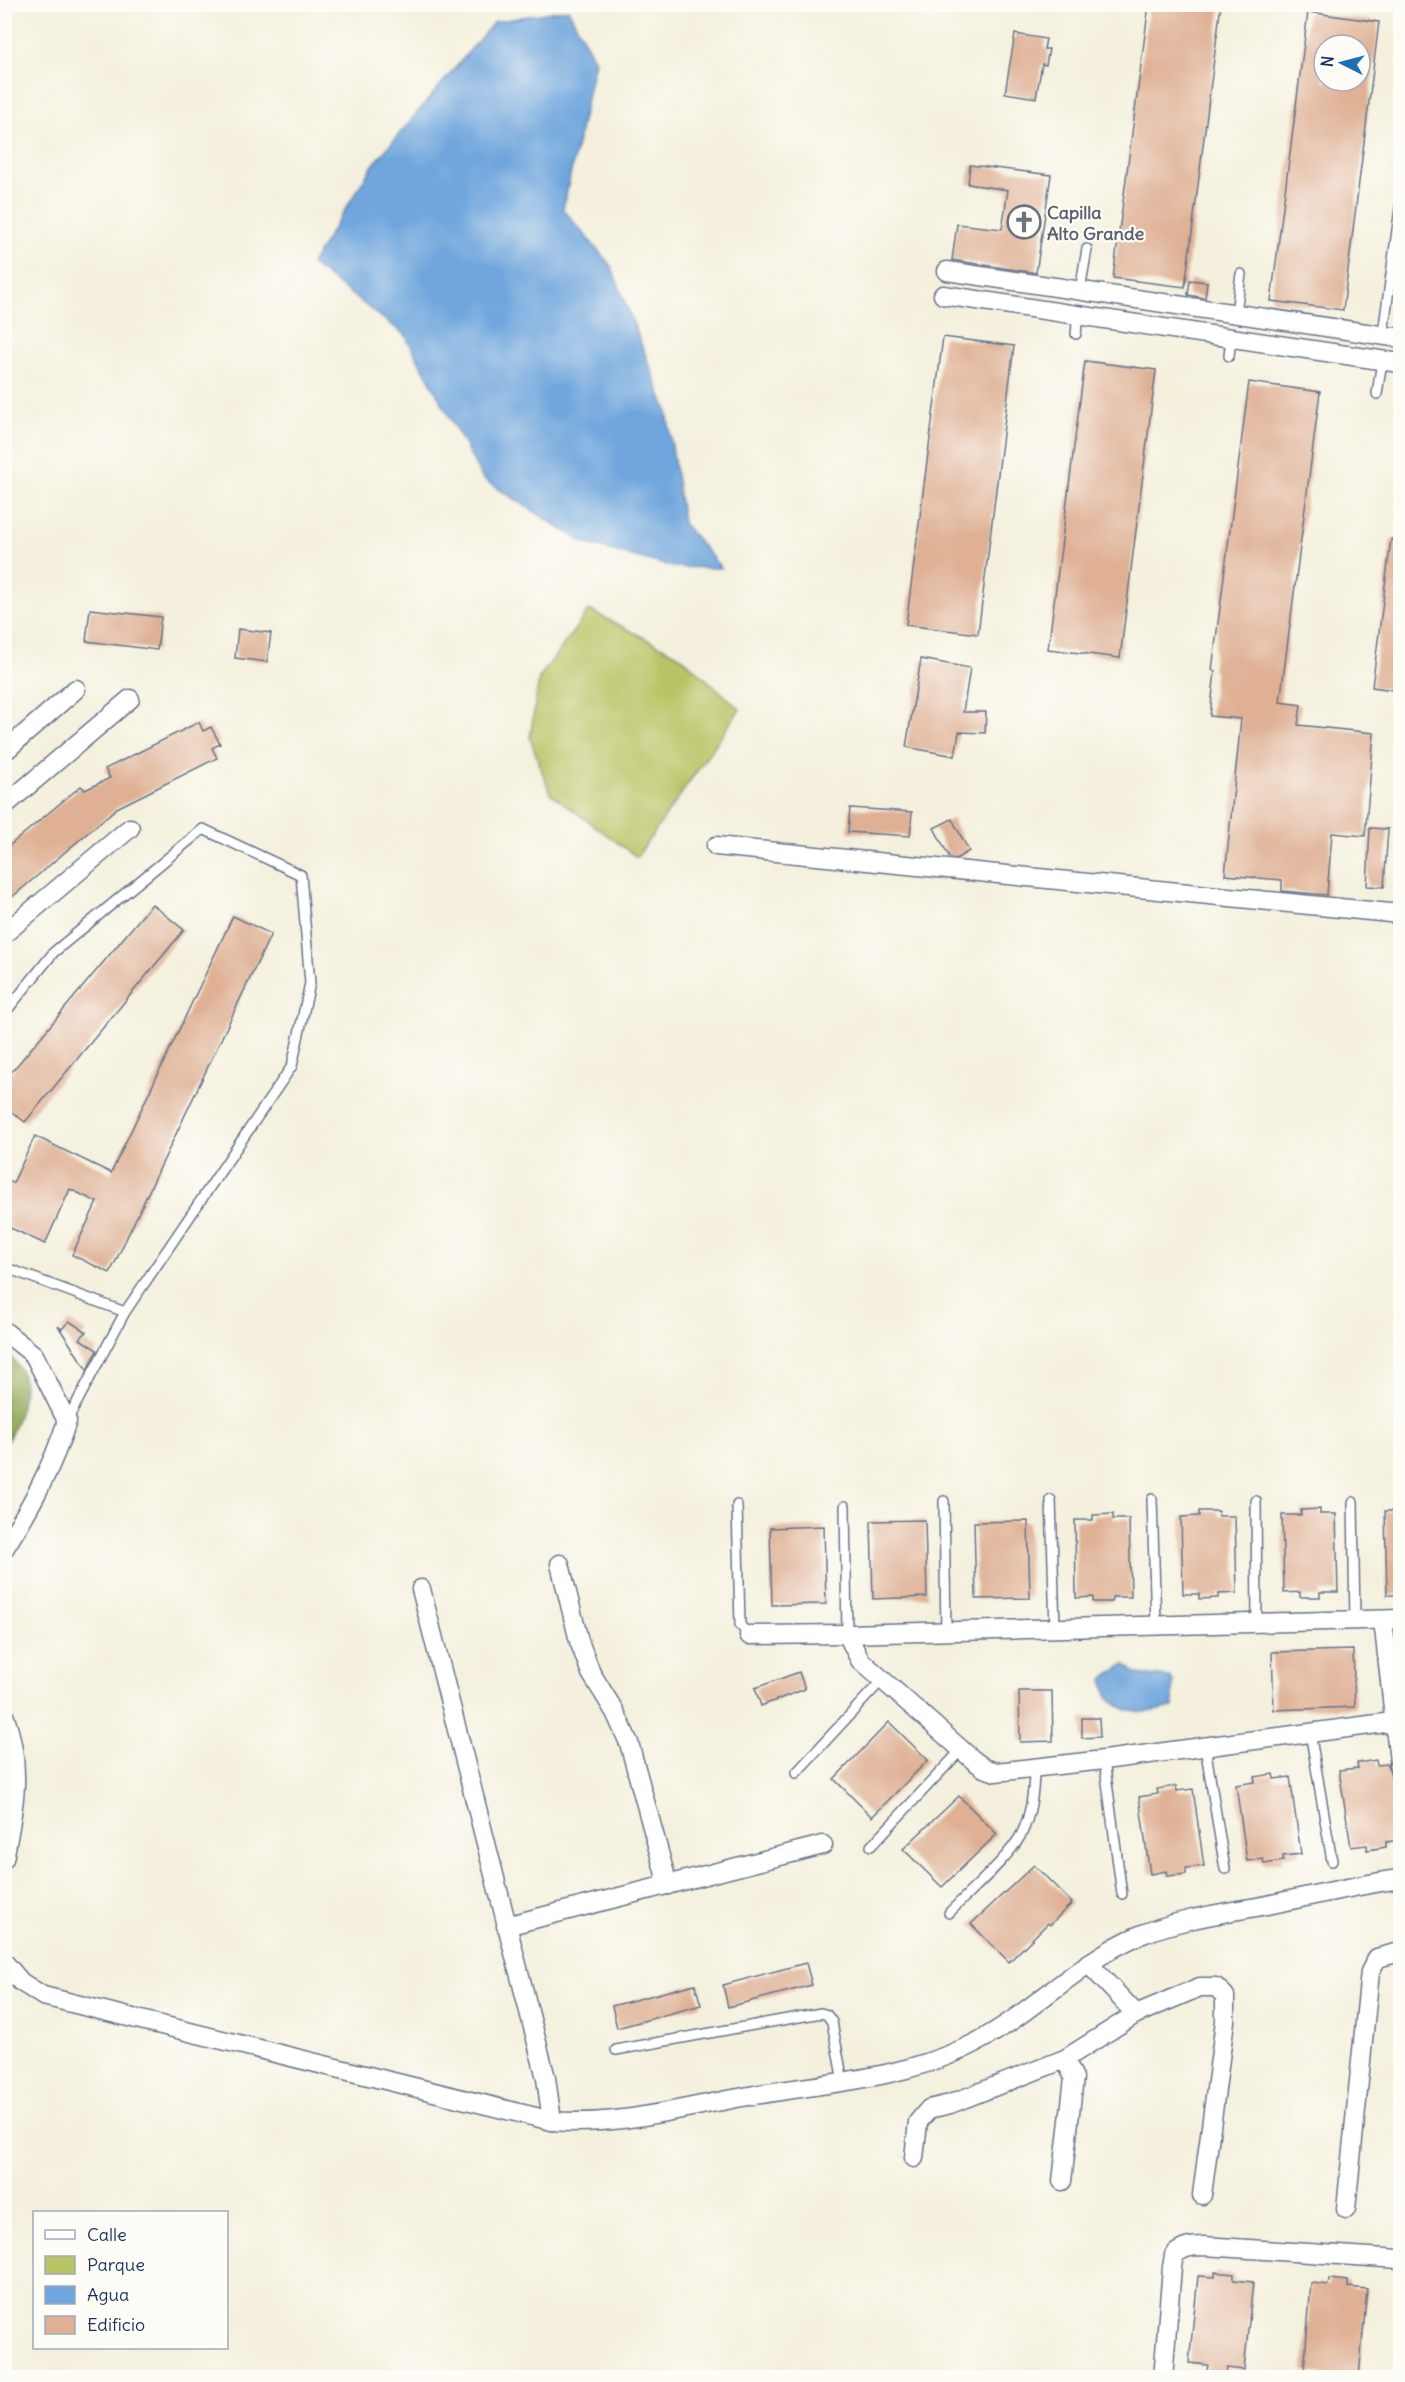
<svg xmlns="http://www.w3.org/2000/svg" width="1405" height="2382" font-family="Delius,sans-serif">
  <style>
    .green { fill: #b9c466; stroke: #6a7a62; stroke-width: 1.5 }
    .forest { fill: #92aa5b; stroke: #566c5c; stroke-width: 1.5 }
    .water { fill: #6fa6dd; stroke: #456a9e; stroke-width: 1.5 }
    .building { fill: #dfb094; fill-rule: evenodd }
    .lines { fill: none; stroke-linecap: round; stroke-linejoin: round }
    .service-casing { stroke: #67738a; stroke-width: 12 }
    .minor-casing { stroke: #67738a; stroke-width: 21 }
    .service { stroke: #fff; stroke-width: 9 }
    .minor { stroke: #fff; stroke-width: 18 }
    .labels { text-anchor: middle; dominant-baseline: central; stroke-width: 4.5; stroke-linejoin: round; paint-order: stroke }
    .worship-label { font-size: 18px; font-weight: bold; fill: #5b616d; stroke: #fdfcf7; text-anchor: start }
  </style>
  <rect width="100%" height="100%" fill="#fdfcf7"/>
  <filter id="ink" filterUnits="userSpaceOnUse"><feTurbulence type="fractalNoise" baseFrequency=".0167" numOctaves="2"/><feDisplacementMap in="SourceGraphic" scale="12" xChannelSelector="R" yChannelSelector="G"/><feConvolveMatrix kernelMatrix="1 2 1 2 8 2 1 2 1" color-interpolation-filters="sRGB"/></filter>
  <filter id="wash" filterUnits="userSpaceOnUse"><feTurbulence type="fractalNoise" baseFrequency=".008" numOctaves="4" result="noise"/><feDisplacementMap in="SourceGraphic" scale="24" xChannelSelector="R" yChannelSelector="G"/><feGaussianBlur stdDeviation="1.35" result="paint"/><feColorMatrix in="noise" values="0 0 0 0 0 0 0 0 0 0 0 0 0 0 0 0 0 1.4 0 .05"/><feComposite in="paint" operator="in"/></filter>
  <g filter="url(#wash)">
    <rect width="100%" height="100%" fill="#f4f0dd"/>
    <path class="green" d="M589,610L680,656L740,709L637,857L550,793L530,738L539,678Z"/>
    <path class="forest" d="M5,1351C13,1358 20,1366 23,1377C27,1395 15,1430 5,1444Z"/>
    <g class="water">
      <path d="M568,9L595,61L563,209L611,266L667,411L683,523L721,568L673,567L584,543L483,479L405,335L311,264L373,165L494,22Z"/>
      <path d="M1125,1664L1136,1674L1170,1677L1173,1681V1707L1149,1712L1128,1711L1108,1698L1103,1679Z"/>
    </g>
    <g id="blocks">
      <g class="building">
        <path d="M1149,4H1221L1185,287L1113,278Z"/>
        <path d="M1308,12L1379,22L1343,310L1271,301ZM1324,45H1360V81H1324Z"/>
        <path d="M1015,34L1046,39L1044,49H1049L1046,65L1042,64L1036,98L1005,93Z"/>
        <path d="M970,165L1051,175L1036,273L952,260L957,224L1002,229L1008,190L968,184Z"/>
        <path d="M1190,280L1207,282L1205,298L1188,295Z"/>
        <path d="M943,337L1014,346L978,634L906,625Z"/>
        <path d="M1085,361L1156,370L1120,658L1048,649Z"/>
        <path d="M1249,382L1320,392L1280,702L1301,705L1298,725L1374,733L1365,836L1332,833L1327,895L1282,891V880L1225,875L1241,719L1210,716L1215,671L1212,670Z"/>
        <path d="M1391,539L1401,540V691L1372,687Z"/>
        <path d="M90,609L161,617L157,650L86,641Z"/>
        <path d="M238,629L271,633L267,662L235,658Z"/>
        <path d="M921,659L970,668L963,712H986L985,733L959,732L955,756L906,747Z"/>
        <path d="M199,722L203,731L211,727L220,744L212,748L217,758L117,808L4,904V850L81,786L85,790L110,778L105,769Z"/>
        <path d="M850,808L912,812L910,836L848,832Z"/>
        <path d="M952,819L969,851L956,859L950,858L934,828Z"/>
        <path d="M1370,828L1388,829L1384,887L1367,886Z"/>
        <path d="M152,904L184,930L25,1122L4,1106V1081Z"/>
        <path d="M233,916L271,934L110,1273L72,1255L97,1202L70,1189L45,1244L4,1225V1179L13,1183L35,1136L111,1173Z"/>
        <path d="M69,1321L86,1332L80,1339L97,1350L87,1370L58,1326L62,1329Z"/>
        <path d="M1320,1509V1514H1336L1338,1592H1320V1597H1300V1592L1284,1593L1282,1515H1301V1510Z"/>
        <path d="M1199,1511H1218L1219,1516H1235L1237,1593L1218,1594V1598L1199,1599V1594H1183L1181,1517L1199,1516Z"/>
        <path d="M1385,1511H1401V1595H1387Z"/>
        <path d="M1113,1514V1519H1129L1131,1597H1112V1602H1093V1597L1076,1598L1075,1520H1093V1515Z"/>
        <path d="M925,1520L927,1597L873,1599L871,1521Z"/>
        <path d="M1028,1521L1030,1598L976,1599L974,1522Z"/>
        <path d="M824,1526L826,1604L772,1605L770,1528Z"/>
        <path d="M1353,1650L1355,1707L1274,1710L1272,1652Z"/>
        <path d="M799,1672L805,1689L761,1706L755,1688Z"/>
        <path d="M1019,1691H1052L1053,1741L1020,1742Z"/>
        <path d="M1082,1718H1099L1100,1737L1082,1738Z"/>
        <path d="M889,1722L928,1760L872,1817L834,1779Z"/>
        <path d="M1376,1760L1377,1765L1388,1764L1391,1776L1395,1780L1401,1817V1840L1386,1842V1847L1367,1850V1845L1351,1847L1339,1770L1358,1768L1357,1763Z"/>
        <path d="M1273,1774L1274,1779L1290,1777L1301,1854L1283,1856V1861L1264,1864L1263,1859L1247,1861L1236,1785L1255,1782L1254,1777Z"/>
        <path d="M1176,1786L1177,1791L1193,1789L1204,1866L1186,1868V1874L1167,1876L1166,1871L1150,1874L1139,1797L1158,1794L1157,1789Z"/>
        <path d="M959,1796L997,1834L942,1887L903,1849Z"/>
        <path d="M1034,1865L1072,1903L1050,1925L1048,1923L1009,1962L971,1924Z"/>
        <path d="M806,1963L812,1985L728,2007L723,1985Z"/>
        <path d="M695,1984L701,2005L617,2028L612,2006Z"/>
        <path d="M1215,2272L1234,2274V2280L1253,2282L1244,2370L1227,2368L1226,2373L1207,2371L1208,2365L1189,2363L1198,2276L1215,2277Z"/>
        <path d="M1329,2279L1348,2281V2287L1367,2289L1359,2377L1342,2375V2378H1322L1323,2373L1304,2371L1311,2283L1328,2285Z"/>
      </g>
    </g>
  </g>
  <g filter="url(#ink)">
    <use href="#blocks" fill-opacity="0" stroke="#67738a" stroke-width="1.5"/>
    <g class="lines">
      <defs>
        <g id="service">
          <path d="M1080,290L1087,249"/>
          <path d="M1236,313L1241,274"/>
          <path d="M1076,334L1078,315"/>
          <path d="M1383,334L1400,208"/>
          <path d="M1229,356L1231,338"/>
          <path d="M1377,394L1382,361"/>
          <path d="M4,1014L54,952L203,829L301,875L310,983L292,1066L125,1312L67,1421"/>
          <path d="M4,1267L125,1312"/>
          <path d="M1152,1499L1156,1625"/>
          <path d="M1051,1500L1055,1628"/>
          <path d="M944,1501L946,1631"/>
          <path d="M1256,1501L1257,1622"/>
          <path d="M1353,1502L1355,1620"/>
          <path d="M737,1505L740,1625L749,1635"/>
          <path d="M845,1506L847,1634"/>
          <path d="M1310,1732L1332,1861"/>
          <path d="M1205,1746L1225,1869"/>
          <path d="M1104,1760L1122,1894"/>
          <path d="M796,1773L882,1680"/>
          <path d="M871,1846L961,1750"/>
          <path d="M949,1913C968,1893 1010,1857 1022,1833C1031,1814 1034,1789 1034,1768"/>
          <path d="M616,2050L821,2013L827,2015L832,2022L843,2082"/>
        </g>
        <g id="minor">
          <path d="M947,271L1400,338"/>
          <path d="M943,295L1400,363"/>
          <path d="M4,752L76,689"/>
          <path d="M4,806L130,699"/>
          <path d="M716,846L1400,914"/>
          <path d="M4,934L130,828"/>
          <path d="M4,1331L34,1355L67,1421C52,1468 30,1508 4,1549"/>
          <path d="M560,1564L579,1641L591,1673L615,1712L629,1743L668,1885"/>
          <path d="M421,1589L546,2078L552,2121"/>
          <path d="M1383,1620L1400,1770"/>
          <path d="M847,1634L860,1660L972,1759L984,1768L996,1772L1104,1760L1400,1721"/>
          <path d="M749,1635L847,1634L1400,1619"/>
          <path d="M4,1715C23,1766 14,1808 4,1859"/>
          <path d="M506,1926L823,1845"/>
          <path d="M4,1962L21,1982L43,1996L552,2121C618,2127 684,2107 749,2096C822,2083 897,2080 965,2048C1028,2019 1075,1962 1140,1935C1180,1919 1224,1913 1267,1905C1311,1896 1356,1885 1400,1879"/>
          <path d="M1088,1963L1136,2014"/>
          <path d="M914,2158L918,2122L929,2109L950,2104L1065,2059L1136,2014L1200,1987H1216L1225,1996V2021L1202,2195"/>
          <path d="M1062,2181L1074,2078L1065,2059"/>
          <path d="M1346,2209L1370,1972L1377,1958L1400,1952"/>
          <path d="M1163,2378L1172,2267L1174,2255C1183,2247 1192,2246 1204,2246L1400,2259"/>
        </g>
      </defs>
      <use href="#service" class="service-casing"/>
      <use href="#minor" class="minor-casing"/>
      <use href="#service" class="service"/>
      <use href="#minor" class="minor"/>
    </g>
  </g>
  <defs>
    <symbol id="church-ring" viewBox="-11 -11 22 22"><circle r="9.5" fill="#fdfcf7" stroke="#6b7280" stroke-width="1.5"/><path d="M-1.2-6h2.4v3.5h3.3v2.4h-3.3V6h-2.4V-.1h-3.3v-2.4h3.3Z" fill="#6b7280"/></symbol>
  </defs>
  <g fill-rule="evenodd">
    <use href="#church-ring" x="1005" y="203" width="38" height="38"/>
  </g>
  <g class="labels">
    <g class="worship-label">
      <text x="1047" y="212">Capilla<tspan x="1047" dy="21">Alto Grande</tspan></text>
    </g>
  </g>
  <rect width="1405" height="2382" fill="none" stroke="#fdfcf7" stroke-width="24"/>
  <rect x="33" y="2211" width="195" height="138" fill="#fdfcf7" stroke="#a3aaba" stroke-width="1.5"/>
  <rect x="45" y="2230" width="30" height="9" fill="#ffffff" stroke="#a3aaba" stroke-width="1.5"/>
  <text x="87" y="2241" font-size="18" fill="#1b2f5e">Calle</text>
  <rect x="45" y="2256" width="30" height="18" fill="#b9c466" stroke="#a3aaba" stroke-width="1.5"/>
  <text x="87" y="2271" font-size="18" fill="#1b2f5e">Parque</text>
  <rect x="45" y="2286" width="30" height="18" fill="#6fa6dd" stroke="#a3aaba" stroke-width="1.5"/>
  <text x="87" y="2301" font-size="18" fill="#1b2f5e">Agua</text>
  <rect x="45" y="2316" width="30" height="18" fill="#dfb094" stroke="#a3aaba" stroke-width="1.5"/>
  <text x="87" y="2331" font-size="18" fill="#1b2f5e">Edificio</text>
  <g transform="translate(1342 63) rotate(276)"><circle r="28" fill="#fdfcf7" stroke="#a3aaba" stroke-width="1.5"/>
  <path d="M0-4.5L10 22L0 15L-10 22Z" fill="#1f6fb2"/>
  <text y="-9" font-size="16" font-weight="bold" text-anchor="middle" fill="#1b2f5e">N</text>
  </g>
</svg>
